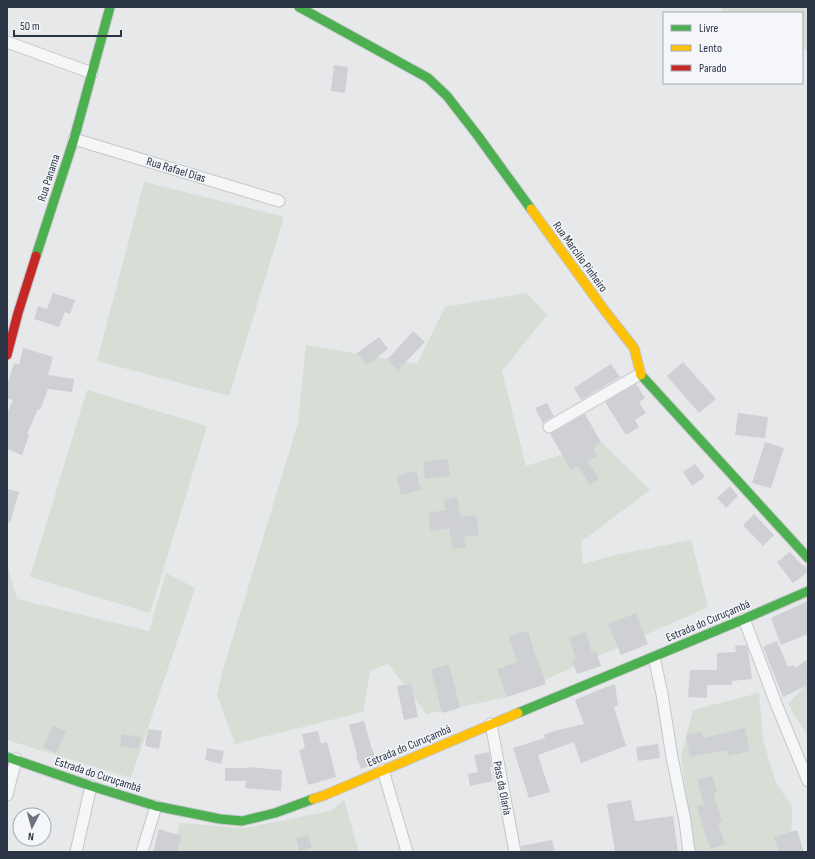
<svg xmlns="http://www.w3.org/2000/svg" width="815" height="859" font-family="'Sofia Sans Condensed',sans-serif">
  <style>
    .green { fill: #d6ded6 }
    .building { fill: #ced0d3 }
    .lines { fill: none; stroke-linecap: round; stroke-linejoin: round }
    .street-casing { stroke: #c4c6c8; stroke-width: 13 }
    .fast-casing { stroke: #c4c6c8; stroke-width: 11 }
    .slow-casing { stroke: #c4c6c8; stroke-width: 11 }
    .jam-casing { stroke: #c4c6c8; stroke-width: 11 }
    .street { stroke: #f5f6f7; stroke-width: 11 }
    .fast { stroke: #4caf50; stroke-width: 9 }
    .slow { stroke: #ffc107; stroke-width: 9 }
    .jam { stroke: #c62828; stroke-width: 9 }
    .labels { text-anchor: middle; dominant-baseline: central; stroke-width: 3; stroke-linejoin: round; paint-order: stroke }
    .street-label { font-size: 12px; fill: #2b3445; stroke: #f4f6f9 }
  </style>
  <rect width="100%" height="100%" fill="#e6e8ea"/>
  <g class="green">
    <path d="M721,7H808V50L802,48V13H723Z"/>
    <path d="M144,182L284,217L229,396L97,361Z"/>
    <path d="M527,293L547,315L502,371L526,466L601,442L650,490L581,542L583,564L615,555L691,540L708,607L507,697L427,714L388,664L370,671L363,712L235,744L217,695L222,673L298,423L306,345L417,364L445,307Z"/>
    <path d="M87,390L207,426L150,613L30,577Z"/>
    <path d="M7,565L17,599L149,631L166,573L195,588L131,778L7,740Z"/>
    <path d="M808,683V737L788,704Z"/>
    <path d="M759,693L763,740L776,783L792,806L791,852H694L681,757L693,710Z"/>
    <path d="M344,800L359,852H172L180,823L243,828L331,811Z"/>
  </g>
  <g class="building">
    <path d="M334,65L348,67L345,93L331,91Z"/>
    <path d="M53,293L75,300L70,314L65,312L59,327L34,319L38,306L47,309Z"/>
    <path d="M413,331L425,342L398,370L387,360Z"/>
    <path d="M379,337L388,349L367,365L357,353Z"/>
    <path d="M23,348L53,357L48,375L74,379L72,392L48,389L40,410L38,409L27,434L29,435L22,455L7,449V414L13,400L7,398V385L14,363L19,365Z"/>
    <path d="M683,362L716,399L699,413L667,376Z"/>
    <path d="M611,364L620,377L581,400L574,388Z"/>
    <path d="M636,384L645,398L639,402L646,413L635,420L639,427L626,435L605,402Z"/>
    <path d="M547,403L554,416L545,421L543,424L535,408Z"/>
    <path d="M738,413L768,417L765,438L735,435Z"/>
    <path d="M585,414L601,442L593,447L597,456L587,461L599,478L590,485L578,466L571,470L550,434Z"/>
    <path d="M765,442L784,448L771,488L752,483Z"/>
    <path d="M448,459L450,476L425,479L423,462Z"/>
    <path d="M695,464L705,477L692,486L683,472Z"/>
    <path d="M416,471L421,490L401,495L396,476Z"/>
    <path d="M730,486L738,496L726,508L717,498Z"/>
    <path d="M7,489L19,492L10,523L7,522Z"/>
    <path d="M457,497L461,517L476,515L479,535L464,537L466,547L453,549L449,528L431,531L428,513L446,510L444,500Z"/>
    <path d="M754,514L774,535L763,546L743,525Z"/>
    <path d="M790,552L801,564L806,567L808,570V572L793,583L777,562Z"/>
    <path d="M808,601V634L781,645L771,618Z"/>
    <path d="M636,613L648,644L621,655L608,624Z"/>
    <path d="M528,631L536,658L537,657L546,684L507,697L497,669L517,662L509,636Z"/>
    <path d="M586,632L592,653L596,652L601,666L577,674L572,660L576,659L569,638Z"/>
    <path d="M777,641L788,667L793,665L795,668L808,659V685L783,697L763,647Z"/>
    <path d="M746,645L748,649L752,679L732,681V685H707V698L688,697L690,670H717V653L736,652L735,646Z"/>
    <path d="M449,664L460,708L442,713L431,669Z"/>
    <path d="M411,684L418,717L404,720L397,686Z"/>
    <path d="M615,684L618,705L614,707L626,746L581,763L574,742L538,755L550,792L529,798L513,748L545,738L544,735L554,731L584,724L575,700L601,689Z"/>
    <path d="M364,721L371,746L377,762L361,769L356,756L357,755L349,725Z"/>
    <path d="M53,726L66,731L56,753L43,747Z"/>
    <path d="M745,728L750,751L728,756L727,750L690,757L686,735L702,732L703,738Z"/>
    <path d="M148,729L162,731L159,749L145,746Z"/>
    <path d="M318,731L321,744L327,742L336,777L308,785L299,750L305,748L302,734Z"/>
    <path d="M122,734L141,737L139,749L120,746Z"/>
    <path d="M658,744L660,758L638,761L636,747Z"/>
    <path d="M207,748L224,751L221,764L205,760Z"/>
    <path d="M489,752L492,767H490L493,781L470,786L468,774L478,772L474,755Z"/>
    <path d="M247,767L282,770L281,791L245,788L246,781H225V768H247Z"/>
    <path d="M713,776L717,792L713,793L722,822L718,823L725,844L710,849L697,807L704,805L697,780Z"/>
    <path d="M631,800L635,821L673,816L678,852H615L607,804Z"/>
    <path d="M159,829L182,836L177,852H153Z"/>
    <path d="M797,830L804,852H779L774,837Z"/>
    <path d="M308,835L312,848L299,851L296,838Z"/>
    <path d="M552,840L555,852H522L521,846Z"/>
  </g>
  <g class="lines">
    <defs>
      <g id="street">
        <path d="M7,42L92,73"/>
        <path d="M74,139L279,201"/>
        <path d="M549,427L640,374"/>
        <path d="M744,619L777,706L808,781"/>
        <path d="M654,657L662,694L672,757L685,821L689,852"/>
        <path d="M491,724L515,852"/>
        <path d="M383,770L407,852"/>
        <path d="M7,795L16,759"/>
        <path d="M76,852L91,786"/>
        <path d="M142,852L156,806"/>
      </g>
      <g id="fast">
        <path d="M299,7L428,78L447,96L478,136L531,209"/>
        <path d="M36,256L74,139L110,7"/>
        <path d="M641,375L808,558"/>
        <path d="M518,713L744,619L808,591"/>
        <path d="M7,757L91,786L156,806L220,819L242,821L275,813L313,799"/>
      </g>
      <g id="slow">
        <path d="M531,209L605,311L634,348L641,375"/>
        <path d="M313,799L325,795L518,713"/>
      </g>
      <path id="jam" d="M7,355L18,313L36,256"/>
    </defs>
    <use href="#street" class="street-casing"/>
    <use href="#fast" class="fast-casing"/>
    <use href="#slow" class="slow-casing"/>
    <use href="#jam" class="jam-casing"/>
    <use href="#street" class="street"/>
    <use href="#fast" class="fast"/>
    <use href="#slow" class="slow"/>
    <use href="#jam" class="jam"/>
  </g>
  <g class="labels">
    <g class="street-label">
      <text transform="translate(176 170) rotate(17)">Rua Rafael Dias</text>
      <text transform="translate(49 178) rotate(-72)">Rua Panama</text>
      <text transform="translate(580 257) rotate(54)">Rua Marcilio Pinheiro</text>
      <text transform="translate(708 621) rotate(-23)">Estrada do Curuçambá</text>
      <text transform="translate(409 746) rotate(-23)">Estrada do Curuçambá</text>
      <text transform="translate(98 775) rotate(18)">Estrada do Curuçambá</text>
      <text transform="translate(502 788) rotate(79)">Pass da Olaria</text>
    </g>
  </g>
  <rect width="815" height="859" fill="none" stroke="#2b3445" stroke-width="16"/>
  <rect x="663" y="12" width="140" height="72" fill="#f4f6f9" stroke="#a4a8b1"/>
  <rect x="671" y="25" width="20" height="6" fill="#4caf50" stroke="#a4a8b1"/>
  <text x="699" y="32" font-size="12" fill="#2b3445">Livre</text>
  <rect x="671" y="45" width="20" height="6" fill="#ffc107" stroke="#a4a8b1"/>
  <text x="699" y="52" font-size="12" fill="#2b3445">Lento</text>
  <rect x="671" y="65" width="20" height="6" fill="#c62828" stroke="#a4a8b1"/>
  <text x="699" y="72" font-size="12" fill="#2b3445">Parado</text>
  <g transform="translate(32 827) rotate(186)"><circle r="19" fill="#f4f6f9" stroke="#a4a8b1"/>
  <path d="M0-3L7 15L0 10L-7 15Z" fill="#6c737f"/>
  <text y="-6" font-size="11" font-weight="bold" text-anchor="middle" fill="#2b3445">N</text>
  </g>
  <path d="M14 30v6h107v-6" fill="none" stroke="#2b3445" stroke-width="2"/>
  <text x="20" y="30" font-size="12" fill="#2b3445" stroke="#f4f6f9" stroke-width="3" paint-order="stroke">50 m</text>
</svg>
